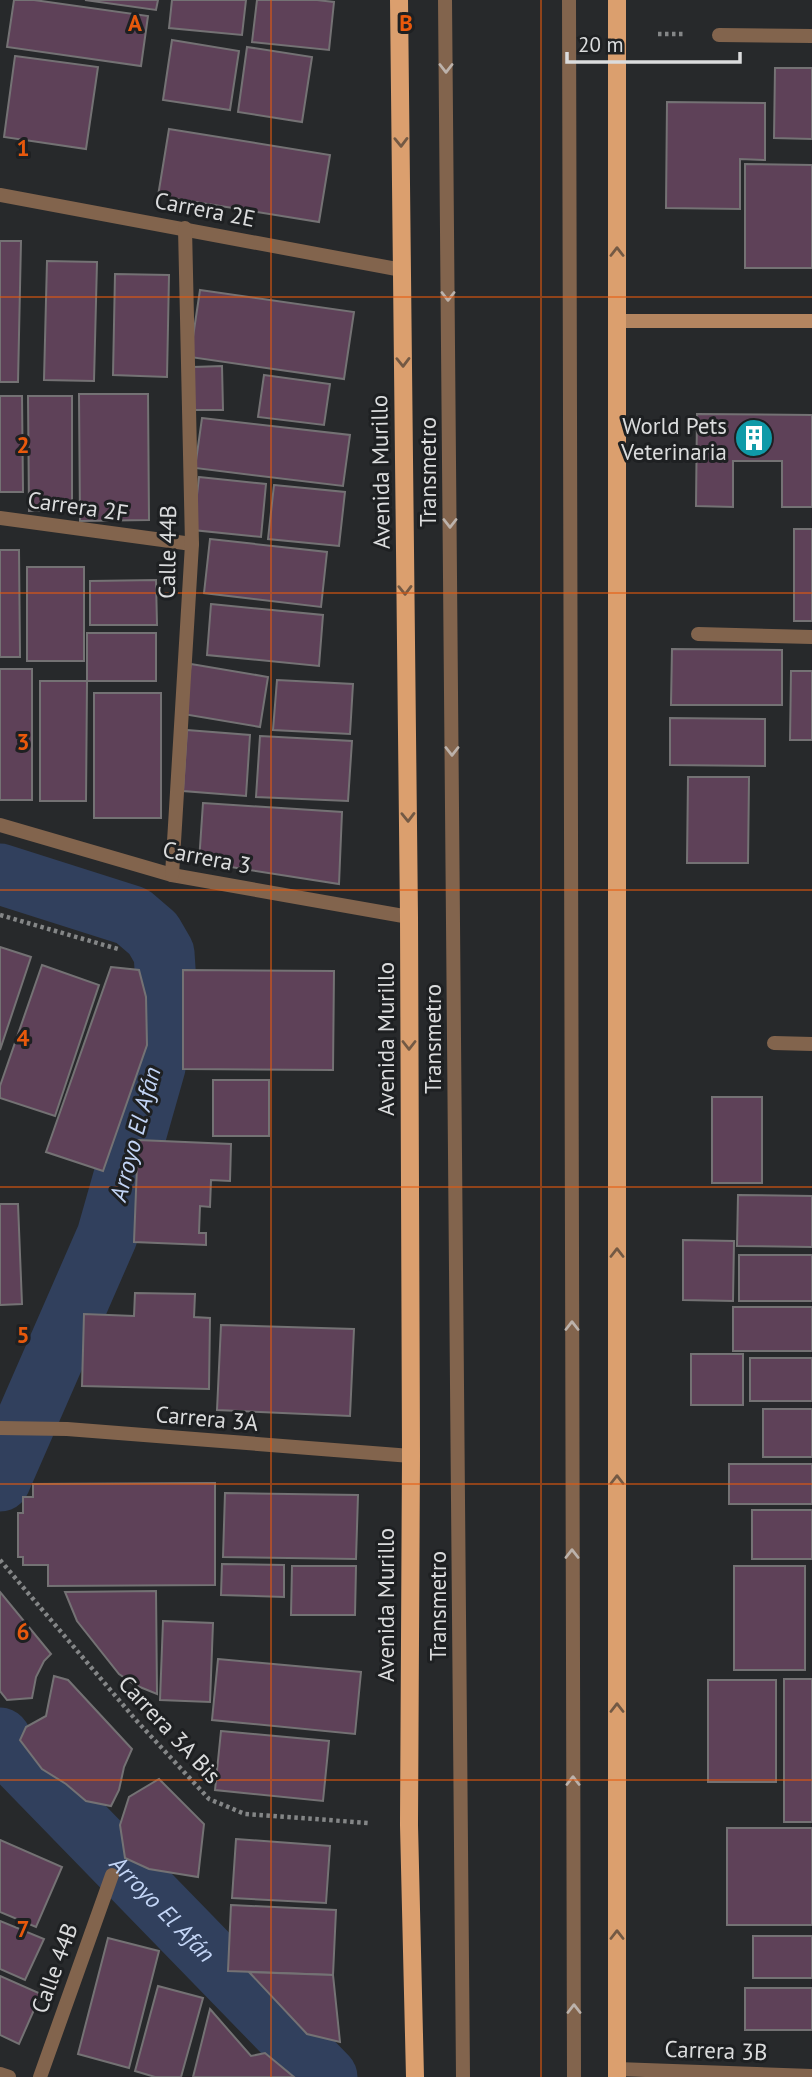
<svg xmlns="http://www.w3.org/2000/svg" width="812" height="2077" font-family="'PT Sans',sans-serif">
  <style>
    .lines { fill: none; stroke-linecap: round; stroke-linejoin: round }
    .canal { stroke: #31405d; stroke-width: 61 }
    .building { fill: #5e4158; stroke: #747274; stroke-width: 2 }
    .path { stroke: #848687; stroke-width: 4.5; stroke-dasharray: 3.5 3.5; stroke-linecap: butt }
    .lane { stroke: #82644d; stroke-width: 14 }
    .street { stroke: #82644d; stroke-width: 14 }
    .secondary { stroke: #b48560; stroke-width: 14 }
    .primary { stroke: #db9f6e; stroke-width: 18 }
    .oneway { stroke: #bcb2ab }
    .oneway2 { stroke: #735944 }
    .grid { fill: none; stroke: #e8590c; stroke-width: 2; stroke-opacity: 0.55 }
    .labels { text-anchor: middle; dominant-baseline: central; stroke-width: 6; stroke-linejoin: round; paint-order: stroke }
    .street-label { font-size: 23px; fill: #dbdcdd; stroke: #1e2022 }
    .poi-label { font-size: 23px; fill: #dbdcdd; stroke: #1e2022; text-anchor: end }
    .water-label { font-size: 24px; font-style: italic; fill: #c3d5f6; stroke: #1e2022 }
    .grid-label { font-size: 23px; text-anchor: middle; font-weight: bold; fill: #e8590c; stroke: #1e2022; stroke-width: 6; stroke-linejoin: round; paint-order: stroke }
  </style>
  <rect width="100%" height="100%" fill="#27292b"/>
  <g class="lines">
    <g class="canal">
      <path d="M0,874L132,916L153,934L164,953L166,984L164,1020L155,1067L107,1236L0,1481"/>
      <path id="s1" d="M0,1738L5,1746L327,2077"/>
    </g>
  </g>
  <g class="building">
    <path d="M14,0H34L148,16L141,66L7,47Z"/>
    <path d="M85,0H158L156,10Z"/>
    <path d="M172,0H246L242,35L169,28Z"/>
    <path d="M257,0H317L334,2L329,50L252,42Z"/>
    <path d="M172,40L239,51L230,110L163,100Z"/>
    <path d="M247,47L312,57L302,122L238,112Z"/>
    <path d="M15,56L98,67L86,149L4,137Z"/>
    <path d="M775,68H812V139L774,138Z"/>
    <path d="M667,102L765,103V160L740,159V209L666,208Z"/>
    <path d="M169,129L330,155L319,222L158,196Z"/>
    <path d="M745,164L812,165V268H745Z"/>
    <path d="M0,241H21L18,382H0Z"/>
    <path d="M47,261L97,262L94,381L44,380Z"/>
    <path d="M115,274L169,275L167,377L113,375Z"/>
    <path d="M200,290L354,312L344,379L190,357Z"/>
    <path d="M222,366L223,410H194L193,367Z"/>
    <path d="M264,375L330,384L324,425L258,417Z"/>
    <path d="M79,394H148L149,520L80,521Z"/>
    <path d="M0,396H22L23,492H0Z"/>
    <path d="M28,396H72V510L29,511Z"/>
    <path d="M697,414L812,415V507H782V461H733V507L696,506Z"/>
    <path d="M202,418L350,435L343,486L195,468Z"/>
    <path d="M199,477L266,484L261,537L193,530Z"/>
    <path d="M274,485L345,492L339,546L268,539Z"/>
    <rect x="794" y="529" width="18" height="92"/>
    <path d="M210,539L327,552L321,607L204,593Z"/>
    <path d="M0,550H19L20,657H0Z"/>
    <rect x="27" y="567" width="57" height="94"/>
    <path d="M156,580L157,625H90V581Z"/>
    <path d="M211,604L323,615L319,666L207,655Z"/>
    <rect x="87" y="633" width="69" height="48"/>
    <path d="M672,649L782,650V705H671Z"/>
    <path d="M191,664L268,677L260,727L183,714Z"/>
    <rect x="0" y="669" width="32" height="131"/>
    <path d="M791,671H812V740H790Z"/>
    <path d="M277,680L353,684L350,734L273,730Z"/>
    <path d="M40,681H87L86,801H40Z"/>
    <rect x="94" y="693" width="67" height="125"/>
    <path d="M670,718L765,719V766L670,765Z"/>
    <path d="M187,730L250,735L246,796L183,791Z"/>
    <path d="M260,736L352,741L348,801L256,797Z"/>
    <path d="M688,777H749L748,863H687Z"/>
    <path d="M203,803L342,812L339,884L199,862Z"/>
    <path d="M0,947L31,957L0,1050Z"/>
    <path d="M42,965L99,985L55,1116L0,1098V1086Z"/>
    <path d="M111,967L139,970L146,997L147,1045L103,1171L46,1152Z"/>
    <path d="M183,970L334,971L333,1070L183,1069Z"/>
    <rect x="213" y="1080" width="56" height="56"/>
    <rect x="712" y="1097" width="50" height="86"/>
    <path d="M138,1140L231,1144L230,1181L211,1180L210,1207L200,1206L199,1233H206V1245L134,1242Z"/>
    <path d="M738,1195L812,1196V1247L737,1246Z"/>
    <path d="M0,1204H18L22,1304L0,1305Z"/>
    <path d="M683,1240L734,1241L733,1301L683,1300Z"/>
    <rect x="739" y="1255" width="73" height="46"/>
    <path d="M135,1293L195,1294L194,1317L210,1318L209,1389L82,1386L84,1314L134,1316Z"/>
    <rect x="733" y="1307" width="79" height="44"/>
    <path d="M221,1325L354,1329L350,1416L217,1410Z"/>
    <rect x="691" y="1354" width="52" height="51"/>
    <rect x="750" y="1358" width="62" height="43"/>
    <rect x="763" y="1409" width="49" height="48"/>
    <rect x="729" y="1464" width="83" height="40"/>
    <path d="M215,1483V1585L48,1586V1565H23V1557H18V1513H23V1497H33V1484Z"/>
    <path d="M225,1493L358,1495L356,1559L223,1557Z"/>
    <rect x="752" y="1510" width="60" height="49"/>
    <path d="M222,1564L284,1565V1597L221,1595Z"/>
    <path d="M292,1566H356L355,1615H291Z"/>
    <rect x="734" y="1566" width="71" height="104"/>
    <path d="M156,1591L157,1694L135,1685L119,1674L77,1621L65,1592Z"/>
    <path d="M0,1592L51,1654L44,1661L36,1677L32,1698L7,1700L0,1691Z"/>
    <path d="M163,1621L213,1623L210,1702L160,1700Z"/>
    <path d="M218,1659L361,1672L355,1734L212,1720Z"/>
    <path d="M54,1676L68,1680L132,1749L124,1767L119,1790L111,1806L86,1801L66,1784L42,1769L20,1740L26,1727L46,1716Z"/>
    <rect x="784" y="1679" width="28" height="143"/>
    <rect x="708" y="1680" width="68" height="102"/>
    <path d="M221,1731L329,1741L323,1801L215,1790Z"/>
    <path d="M159,1779L204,1824L198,1877L149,1869L125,1858L120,1825L129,1797Z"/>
    <rect x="727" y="1828" width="85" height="97"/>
    <path d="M236,1839L330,1846L326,1903L232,1898Z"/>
    <path d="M0,1840L62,1867L36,1927L0,1912Z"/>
    <path d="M231,1905L336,1910L333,1975L228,1971Z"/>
    <path d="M0,1921L44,1939L25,1980L0,1969Z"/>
    <rect x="753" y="1936" width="59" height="42"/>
    <path d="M108,1938L159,1951L129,2068L78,2054Z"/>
    <path d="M249,1972L333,1975L340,2042L307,2034Z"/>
    <path d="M0,1976L41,1994L19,2044L0,2035Z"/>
    <path d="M158,1986L203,1998L181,2077H155L135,2071Z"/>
    <rect x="745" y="1988" width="67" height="42"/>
    <path d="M210,2009L251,2056L265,2053L294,2077H193Z"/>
  </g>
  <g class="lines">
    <g class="path">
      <path d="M658,34H683"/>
      <path d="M0,915L118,949"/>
      <path d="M0,1560L135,1719L209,1799L245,1814L369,1823"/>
    </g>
    <g class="lane">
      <path d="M445,0L463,2077"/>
      <path d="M569,0L574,2077"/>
      <path d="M40,2077L112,1875"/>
    </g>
    <g class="street">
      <path d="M719,35L812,36"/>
      <path d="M0,195L402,270"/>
      <path d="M0,518L192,544"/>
      <path d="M698,634L812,637"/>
      <path d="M0,825L172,875L409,917"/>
      <path d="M172,875L192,544L185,228"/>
      <path d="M774,1043L812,1044"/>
      <path d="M0,1428L67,1429L411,1456"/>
      <path d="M617,2069L812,2076"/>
      <path d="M0,2074L9,2077"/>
    </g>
    <path class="secondary" d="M616,321H812"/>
    <g class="primary">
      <path d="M399,0L409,917L411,1456L409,1825L415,2077"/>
      <path d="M617,0V2077"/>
    </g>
  </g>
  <defs><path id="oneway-chevron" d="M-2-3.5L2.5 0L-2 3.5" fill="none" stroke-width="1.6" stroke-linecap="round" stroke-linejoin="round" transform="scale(1.75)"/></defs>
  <g class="oneway">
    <use href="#oneway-chevron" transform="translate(446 68) rotate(90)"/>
    <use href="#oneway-chevron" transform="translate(448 296) rotate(90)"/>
    <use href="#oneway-chevron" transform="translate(450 523) rotate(90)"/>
    <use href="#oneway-chevron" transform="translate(452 751) rotate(90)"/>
    <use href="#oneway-chevron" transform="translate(572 1326) rotate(-90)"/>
    <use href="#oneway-chevron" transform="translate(572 1554) rotate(-90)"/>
    <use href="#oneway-chevron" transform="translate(573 1781) rotate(-90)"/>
    <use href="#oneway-chevron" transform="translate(574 2009) rotate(-90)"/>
  </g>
  <g class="oneway2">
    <use href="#oneway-chevron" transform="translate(401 142) rotate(89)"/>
    <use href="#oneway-chevron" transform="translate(617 252) rotate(-90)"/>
    <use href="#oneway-chevron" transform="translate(403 362) rotate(89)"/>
    <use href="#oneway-chevron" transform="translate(405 590) rotate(89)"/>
    <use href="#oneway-chevron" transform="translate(408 817) rotate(89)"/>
    <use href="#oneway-chevron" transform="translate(409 1045) rotate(90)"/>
    <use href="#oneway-chevron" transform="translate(617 1253) rotate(-90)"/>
    <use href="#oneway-chevron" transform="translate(617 1480) rotate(-90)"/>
    <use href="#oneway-chevron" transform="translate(617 1708) rotate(-90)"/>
    <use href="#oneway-chevron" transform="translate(617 1935) rotate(-90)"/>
  </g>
  <path class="grid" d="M271,0V2077M541,0V2077M0,297H812M0,593H812M0,890H812M0,1187H812M0,1484H812M0,1780H812"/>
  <defs>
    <symbol id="building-disc" viewBox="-11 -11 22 22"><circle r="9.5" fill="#0f9aa8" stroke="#1e2022"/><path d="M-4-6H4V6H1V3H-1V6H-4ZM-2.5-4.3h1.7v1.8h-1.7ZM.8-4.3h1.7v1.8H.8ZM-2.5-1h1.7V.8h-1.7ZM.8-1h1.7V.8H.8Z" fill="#fff"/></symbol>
  </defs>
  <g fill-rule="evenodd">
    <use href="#building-disc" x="732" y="416" width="44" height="44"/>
  </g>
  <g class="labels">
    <g class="street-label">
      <text transform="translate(205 209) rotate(11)">Carrera 2E</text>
      <text transform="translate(380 472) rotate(-91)">Avenida Murillo</text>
      <text transform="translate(427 472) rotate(-90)">Transmetro</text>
      <text transform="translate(78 506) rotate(8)">Carrera 2F</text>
      <text transform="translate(167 552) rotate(-89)">Calle 44B</text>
      <text transform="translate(207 857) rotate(11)">Carrera 3</text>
      <text transform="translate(385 1039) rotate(-90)">Avenida Murillo</text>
      <text transform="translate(432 1039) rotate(-90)">Transmetro</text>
      <text transform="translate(207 1418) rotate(5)">Carrera 3A</text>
      <text transform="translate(385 1605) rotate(-90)">Avenida Murillo</text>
      <text transform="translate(437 1606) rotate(-90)">Transmetro</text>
      <text transform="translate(170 1729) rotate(47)">Carrera 3A Bis</text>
      <text transform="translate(54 1968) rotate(-70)">Calle 44B</text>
      <text transform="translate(716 2050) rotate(2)">Carrera 3B</text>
    </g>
    <g class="poi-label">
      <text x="727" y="425">World Pets<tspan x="727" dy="26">Veterinaria</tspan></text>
    </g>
    <g class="water-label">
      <text transform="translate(135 1134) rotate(-75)">Arroyo El Afán</text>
      <text stroke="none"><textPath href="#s1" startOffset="236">Arroyo El Afán</textPath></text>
    </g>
  </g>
  <g class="grid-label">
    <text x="135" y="31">A</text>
    <text x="406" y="31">B</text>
    <text x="23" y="156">1</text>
    <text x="23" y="453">2</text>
    <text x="23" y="750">3</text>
    <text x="23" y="1046">4</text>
    <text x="23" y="1343">5</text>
    <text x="23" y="1640">6</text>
    <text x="23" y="1937">7</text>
  </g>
  <path d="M567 52v10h173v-10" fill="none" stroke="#dbdcdd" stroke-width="3.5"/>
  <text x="578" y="52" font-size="21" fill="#dbdcdd" stroke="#1e2022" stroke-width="5" paint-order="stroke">20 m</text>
</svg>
